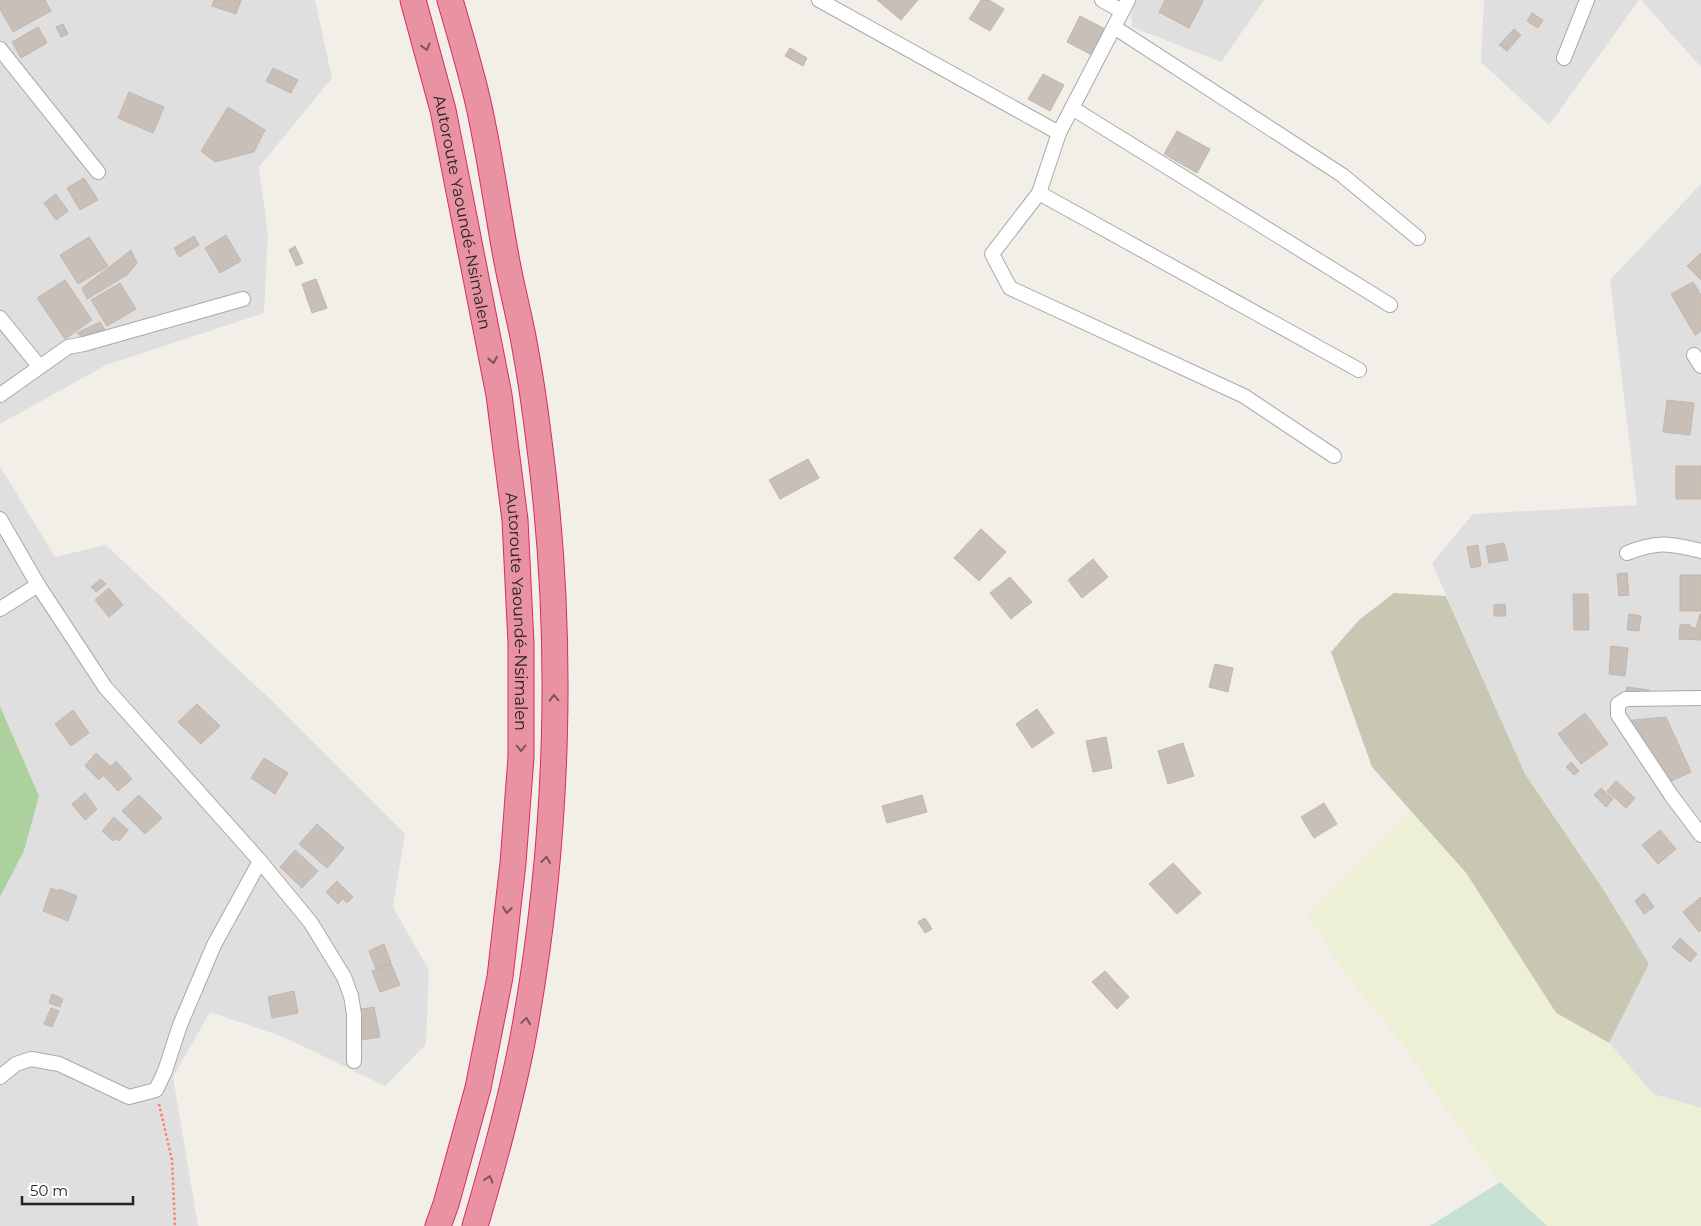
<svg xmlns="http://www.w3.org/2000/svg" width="1701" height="1226" font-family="Montserrat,sans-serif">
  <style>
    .residential { fill: #e0dfdf }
    .construction { fill: #c7c7b4 }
    .farmland { fill: #eef0d5 }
    .forest { fill: #add19e }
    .wetland { fill: #c6e0d4 }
    .building { fill: #c7bfb8; stroke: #c4b6ab }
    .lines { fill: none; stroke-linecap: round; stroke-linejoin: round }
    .street-casing { stroke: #a9a9a9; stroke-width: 16 }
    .highway-casing { stroke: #dc2a67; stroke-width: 27 }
    .path { stroke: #fa8072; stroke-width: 2.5; stroke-dasharray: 2.5 2.5; stroke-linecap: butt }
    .street { stroke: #fff; stroke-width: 14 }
    .highway { stroke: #e892a2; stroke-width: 25 }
    .oneway { stroke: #7b545c }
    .labels { text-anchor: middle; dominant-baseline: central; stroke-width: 4; stroke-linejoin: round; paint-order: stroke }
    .street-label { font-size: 16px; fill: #222; stroke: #fff }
  </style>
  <rect width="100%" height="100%" fill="#f2efe9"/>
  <g class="residential">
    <path d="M0,0H315L332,78L259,167L268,235L264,313L106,365L0,424Z"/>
    <path d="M1131,0H1264L1221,62L1132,27Z"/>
    <path d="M1484,0H1639L1549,125L1481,62Z"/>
    <path d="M1641,0H1701V67Z"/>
    <path d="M1701,184V1108L1653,1094L1609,1043L1649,964L1603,889L1525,774L1432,563L1473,514L1637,505L1610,280Z"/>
    <path d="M0,466L55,557L106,545L271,700L405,834L393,907L429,970L426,1044L385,1086L286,1038L210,1012L173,1077L198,1226H0V897L24,851L39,796L0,706Z"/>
  </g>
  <path class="construction" d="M1394,593L1446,596L1525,774L1603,889L1649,964L1609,1043L1556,1013L1466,873L1372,767L1331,652L1359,620Z"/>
  <path class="farmland" d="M1411,812L1466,873L1556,1013L1609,1043L1653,1094L1701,1108V1226H1547L1500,1182L1453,1119L1401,1042L1342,970L1307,913Z"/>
  <path class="forest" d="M0,706L39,796L24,851L0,897Z"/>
  <path class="wetland" d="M1500,1182L1547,1226H1430Z"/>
  <g class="building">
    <path d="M0,0H45L51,11L13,32L0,9Z"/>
    <path d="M214,0H241L236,14L212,6Z"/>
    <path d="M877,0H918L901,20Z"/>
    <path d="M981,0H989L1004,9L990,31L969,19Z"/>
    <path d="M1165,0H1202L1203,1L1189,28L1159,12Z"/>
    <path d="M1532,13L1543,20L1538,28L1527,21Z"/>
    <path d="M1080,16L1105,29L1092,55L1067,42Z"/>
    <path d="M63,24L68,34L61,37L56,27Z"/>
    <path d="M38,27L47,43L21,58L12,42Z"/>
    <path d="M1514,29L1521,35L1507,51L1499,45Z"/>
    <path d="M790,48L807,58L803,66L785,56Z"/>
    <path d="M273,68L298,80L291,93L266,81Z"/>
    <path d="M1043,74L1064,85L1050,111L1028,99Z"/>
    <path d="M129,92L164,107L153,133L118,118Z"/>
    <path d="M228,107L265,130L254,152L215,162L201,151Z"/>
    <path d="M1177,131L1210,149L1197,173L1164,154Z"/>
    <path d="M84,178L98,200L80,210L67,188Z"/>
    <path d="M56,194L68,211L56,220L44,203Z"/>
    <path d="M226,235L241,261L220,273L205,248Z"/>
    <path d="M194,236L199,245L179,257L174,248Z"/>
    <path d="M89,237L108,266L78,284L60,255Z"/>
    <path d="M295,246L303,263L296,266L289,250Z"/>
    <path d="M131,250L137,263L127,275L87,299L82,288Z"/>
    <path d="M1701,253V280L1687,266Z"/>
    <path d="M316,279L327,308L312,313L302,284Z"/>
    <path d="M65,280L92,320L65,339L37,298Z"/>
    <path d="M1693,282L1701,295V331L1695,335L1671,294Z"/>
    <path d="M120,283L136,309L107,326L91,300Z"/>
    <path d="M100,322L108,335L87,341L77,333Z"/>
    <path d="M1667,400L1694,403L1690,435L1663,432Z"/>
    <path d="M808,459L819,478L780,499L769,480Z"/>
    <rect x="1676" y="466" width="25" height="33"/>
    <path d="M981,529L1006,552L979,581L954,558Z"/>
    <path d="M1504,543L1508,560L1489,563L1486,546Z"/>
    <path d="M1478,545L1481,566L1471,568L1467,547Z"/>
    <path d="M1093,559L1108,577L1082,598L1068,580Z"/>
    <path d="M1627,573L1629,595L1619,596L1617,574Z"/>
    <rect x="1680" y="575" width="21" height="36"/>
    <path d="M1010,577L1032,602L1011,619L990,593Z"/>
    <path d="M101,579L106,584L96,592L91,587Z"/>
    <path d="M109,588L123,605L109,617L95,600Z"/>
    <path d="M1573,594H1588L1589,630H1574Z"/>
    <path d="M1505,604L1506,616H1494V605Z"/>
    <path d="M1629,614L1641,616L1639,631L1627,630Z"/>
    <path d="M1700,614H1701V640L1679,639L1680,625L1689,624L1692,628H1696Z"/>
    <path d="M1611,646L1628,648L1625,676L1609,674Z"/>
    <path d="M1215,664L1233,668L1228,692L1209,687Z"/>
    <path d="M1627,687L1649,690L1648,702L1625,699Z"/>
    <path d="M197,704L220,726L201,744L178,722Z"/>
    <path d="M1037,709L1054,733L1032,748L1016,724Z"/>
    <path d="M73,710L89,733L71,746L55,724Z"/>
    <path d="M1585,713L1608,744L1581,764L1558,734Z"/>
    <path d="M1666,717L1691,772L1665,784L1623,721Z"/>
    <path d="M1106,737L1112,768L1093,772L1086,741Z"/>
    <path d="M1183,743L1194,776L1168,784L1158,751Z"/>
    <path d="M96,753L111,767L99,780L85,766Z"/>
    <path d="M264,758L288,773L275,794L251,778Z"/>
    <path d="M116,761L132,779L118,791L102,774Z"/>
    <path d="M1571,762L1579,771L1574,775L1566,767Z"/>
    <path d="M1616,781L1635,798L1626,808L1607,791Z"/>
    <path d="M1601,788L1613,799L1606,807L1594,795Z"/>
    <path d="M85,793L97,809L85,820L72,804Z"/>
    <path d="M139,795L162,818L145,834L122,811Z"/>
    <path d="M922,795L927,812L887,823L882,806Z"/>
    <path d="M1324,803L1337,824L1314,838L1301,817Z"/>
    <path d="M114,817L128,830L119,841L115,838L113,841L102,831Z"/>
    <path d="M317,824L344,848L327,868L299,844Z"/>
    <path d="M1660,830L1676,849L1658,864L1642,845Z"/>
    <path d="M295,850L318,871L302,888L280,867Z"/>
    <path d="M1173,863L1201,893L1177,914L1149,884Z"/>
    <path d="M337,881L353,897L347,903L343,899L338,904L326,892Z"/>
    <path d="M51,888L59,891V889L77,896L68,921L43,911Z"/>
    <path d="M1644,893L1654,907L1644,914L1635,901Z"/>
    <path d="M1701,897V930L1699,932L1683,912Z"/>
    <path d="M925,918L932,929L925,933L918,922Z"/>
    <path d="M1680,938L1697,954L1690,962L1672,947Z"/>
    <path d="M384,944L391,963L376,969L369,951Z"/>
    <path d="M391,964L400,985L380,992L372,971Z"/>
    <path d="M1105,971L1129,997L1117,1009L1092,982Z"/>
    <path d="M294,991L298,1013L272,1018L268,997Z"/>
    <path d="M52,994L63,999L60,1007L49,1003Z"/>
    <path d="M374,1007L380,1037L360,1040L355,1010Z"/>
    <path d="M51,1008L59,1011L52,1027L44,1024Z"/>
  </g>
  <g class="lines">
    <defs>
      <g id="street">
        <path d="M819,0L1059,133"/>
        <path d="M1102,0L1122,11"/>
        <path d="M1128,0L1059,133L1039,193L992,254L1010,288L1244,396L1334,456"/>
        <path d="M1114,27L1342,175L1418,238"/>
        <path d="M0,49L98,172"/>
        <path d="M1564,58L1587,0"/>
        <path d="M1072,108L1390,305"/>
        <path d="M1039,193L1359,370"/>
        <path d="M0,318L39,366"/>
        <path d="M1694,355L1701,366"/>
        <path d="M0,395L68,347L84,344L243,299"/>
        <path d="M0,519L38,585L105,687L260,861L311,923L344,977L351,996L354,1014V1061"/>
        <path d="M1627,553C1658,541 1669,543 1701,551"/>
        <path d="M0,609L38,585"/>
        <path d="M1701,698L1626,699L1618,704V715L1671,795L1701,835"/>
        <path d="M0,1077L16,1064L31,1059L59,1064L129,1097L156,1090L165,1071L180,1025L214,945L260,861"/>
      </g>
      <g id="highway">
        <path id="s1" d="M413,0L443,110L499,395L515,520L521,644V757L513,863L500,977L478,1088L446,1204L438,1226"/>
        <path d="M450,0C460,34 470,68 478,102C490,155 497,209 507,262C512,289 519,315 524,342C530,374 535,408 539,441C565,636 559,838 524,1032C512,1098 494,1162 475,1226"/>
      </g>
    </defs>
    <use href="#street" class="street-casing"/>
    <use href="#highway" class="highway-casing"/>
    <path class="path" d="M159,1104L172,1160L175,1226"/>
    <use href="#street" class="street"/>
    <use href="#highway" class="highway"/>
  </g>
  <defs><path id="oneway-chevron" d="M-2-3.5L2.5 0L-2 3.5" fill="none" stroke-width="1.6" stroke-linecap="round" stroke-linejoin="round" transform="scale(1.25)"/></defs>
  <g class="oneway">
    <use href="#oneway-chevron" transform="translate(426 47) rotate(75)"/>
    <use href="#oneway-chevron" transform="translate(493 360) rotate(79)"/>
    <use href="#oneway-chevron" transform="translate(554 698) rotate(-91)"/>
    <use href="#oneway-chevron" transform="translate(521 748) rotate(90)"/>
    <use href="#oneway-chevron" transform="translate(546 860) rotate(-84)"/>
    <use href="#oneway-chevron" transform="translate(507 910) rotate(97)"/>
    <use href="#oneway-chevron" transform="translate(526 1021) rotate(-82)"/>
    <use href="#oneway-chevron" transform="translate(489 1179) rotate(-73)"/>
  </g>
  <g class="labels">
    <g class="street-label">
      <text stroke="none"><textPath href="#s1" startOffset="218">Autoroute Yaoundé-Nsimalen</textPath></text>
      <text stroke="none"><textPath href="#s1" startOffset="622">Autoroute Yaoundé-Nsimalen</textPath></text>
    </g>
  </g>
  <path d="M22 1196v8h111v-8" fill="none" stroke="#222222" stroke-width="2.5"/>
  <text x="30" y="1196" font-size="15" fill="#222222" stroke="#ffffff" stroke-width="4" paint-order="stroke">50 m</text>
</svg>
